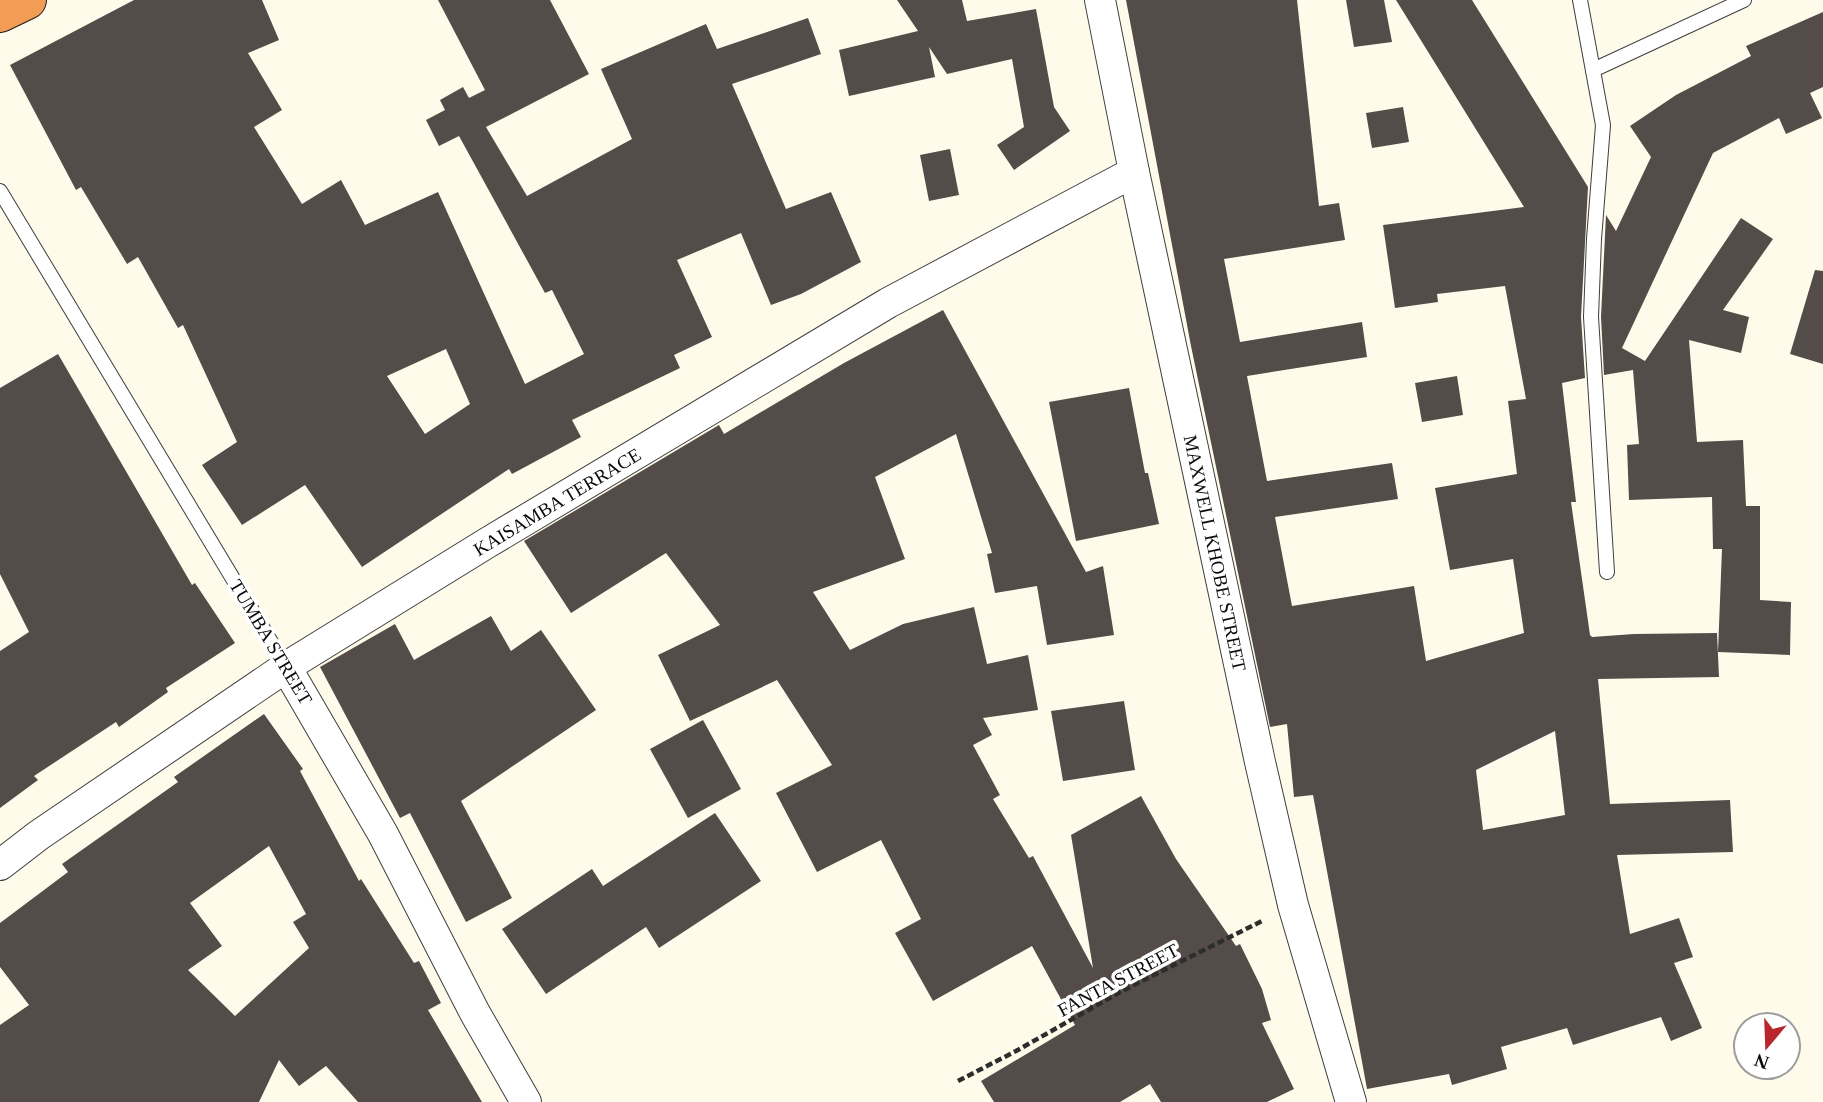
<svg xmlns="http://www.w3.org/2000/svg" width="1823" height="1102" font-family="'Times New Roman',serif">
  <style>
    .building { fill: #544c48; fill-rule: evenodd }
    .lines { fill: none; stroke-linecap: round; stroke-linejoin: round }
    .lane-casing { stroke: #3e3e3e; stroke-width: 16 }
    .street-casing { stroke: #3e3e3e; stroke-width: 32 }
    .highway-casing { stroke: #1c1c1c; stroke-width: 40 }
    .path { stroke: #2d2d2d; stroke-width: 4.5; stroke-dasharray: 7 3.5; stroke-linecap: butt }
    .lane { stroke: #fff; stroke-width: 14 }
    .street { stroke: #fff; stroke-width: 30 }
    .highway { stroke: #f19d55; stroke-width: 38 }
    .labels { text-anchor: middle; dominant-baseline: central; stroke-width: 7; stroke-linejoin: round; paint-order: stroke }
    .street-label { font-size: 19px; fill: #0b0b0b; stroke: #fff }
  </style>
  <rect width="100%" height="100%" fill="#fffbea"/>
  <g class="building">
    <path d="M134,0H262L279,40L248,53L282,110L254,127L302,204L341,180L365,225L438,192L525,384L584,354L552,290L545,293L459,136L439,146L426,120L445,110L440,100L463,87L469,98L485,90L438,0H550L589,74L486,127L527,196L632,139L601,69L706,24L717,49L808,18L821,54L732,84L786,209L831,192L861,262L801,294L771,305L741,233L677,260L712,337L674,355L680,368L572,420L581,437L512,474L509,469L362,567L305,485L242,525L202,465L237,442L183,325L178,328L138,257L127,264L81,187L76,190L10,65ZM446,349L470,404L425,434L387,376Z"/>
    <path d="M897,0H962L967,21L1036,9L1054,107L1070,131L1014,170L997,145L1024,127L1012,59L947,74L929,47L935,77L849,96L839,50L918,31Z"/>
    <path d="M1126,0H1297L1319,206L1339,203L1345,240L1224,259L1240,342L1362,322L1367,357L1247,376L1267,481L1392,463L1398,499L1275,517L1292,606L1414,586L1426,661L1524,633L1513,559L1450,570L1435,488L1517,474L1508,401L1526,399L1505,286L1437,294L1438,302L1395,308L1383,225L1524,207L1396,0H1472L1588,187L1581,317L1585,378L1562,383L1576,502H1571L1590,635L1592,637L1634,634L1717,633L1719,677L1598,679L1610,804L1730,800L1733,852L1617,855L1630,934L1679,918L1693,957L1674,963L1702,1028L1671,1041L1661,1017L1573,1045L1567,1028L1501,1047L1507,1069L1452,1085L1449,1074L1367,1089L1313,795L1294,797L1287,724L1270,727L1191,346ZM1555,731L1565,815L1483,830L1476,770Z"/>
    <path d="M1346,0H1384L1392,42L1354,47Z"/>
    <path d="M1823,12V87L1810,93L1822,118L1786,134L1779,118L1713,153L1622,348L1645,361L1741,218L1773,239L1723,310L1749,317L1741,353L1689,340L1697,442L1743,440L1746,506H1760V600L1791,602L1790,655L1718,652L1722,549H1713L1712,497L1629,500L1627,445L1639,444L1633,370L1604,375L1601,317L1606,215L1616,231L1651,157L1630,126L1676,95L1751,56L1746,46Z"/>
    <path d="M1403,107L1409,142L1372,148L1366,113Z"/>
    <path d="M950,149L959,195L929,201L920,155Z"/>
    <path d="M1815,270L1823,271V364L1790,354Z"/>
    <path d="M943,310L1086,572L1103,566L1114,635L1047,645L1037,586L995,593L987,554L992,553L956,434L875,477L905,559L813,592L850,650L903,624L974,607L987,664L1028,655L1038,710L983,718L992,735L973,745L1000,795L993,799L1029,858L1033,856L1093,968L1071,835L1141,796L1176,859L1236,946L1240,944L1262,989L1271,1020L1262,1023L1294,1089L1267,1102H1161L1150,1084L1120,1102H994L981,1081L1075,1025L1032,946L933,1001L895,933L921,919L881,840L817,872L776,793L832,765L777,680L690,721L658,655L720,625L666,553L571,613L524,541L719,425L724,434L844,363Z"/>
    <path d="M58,354L192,585L195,583L235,643L166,688L168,692L119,727L116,722L34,776L38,780L0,808V651L29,632L0,574V388Z"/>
    <path d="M1457,376L1463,415L1422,422L1415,383Z"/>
    <path d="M1129,388L1145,473H1148L1159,524L1076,541L1049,402Z"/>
    <path d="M491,616L511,651L541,630L596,710L461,801L512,898L466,922L410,813L400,818L320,667L395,624L414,660Z"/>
    <path d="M1124,701L1135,770L1063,781L1051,711Z"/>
    <path d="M264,714L303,769L300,771L359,881L361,879L414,963L419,961L441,1003L428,1010L482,1102H358L326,1066L299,1086L279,1060L259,1102H0V1025L29,1005L0,967V923L68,872L62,864L178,782L174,777ZM269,846L306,914L293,922L309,948L235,1016L188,970L222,946L190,903Z"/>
    <path d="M703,720L741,789L688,818L650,749Z"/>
    <path d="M715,813L761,881L659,948L646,927L546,994L502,929L592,869L603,886Z"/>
  </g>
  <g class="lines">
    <defs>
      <g id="lane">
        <path d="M1580,0L1603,125L1594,239L1591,317L1607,572"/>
        <path d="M1593,70L1744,0"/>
        <path d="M0,191L286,667"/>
      </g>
      <g id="street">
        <path d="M1100,0L1134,172L1260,762L1293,905L1351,1102"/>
        <path d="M286,667L383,834L475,1013L526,1102"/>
        <path d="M0,865L39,835L286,667L487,543L888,303L1134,172"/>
      </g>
      <path id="highway" d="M0,13L27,0"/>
    </defs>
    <use href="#lane" class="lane-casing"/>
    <use href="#street" class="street-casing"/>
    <use href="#highway" class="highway-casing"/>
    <path class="path" d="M958,1081L1016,1051L1122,991L1264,920"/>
    <use href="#lane" class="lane"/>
    <use href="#street" class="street"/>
    <use href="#highway" class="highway"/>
  </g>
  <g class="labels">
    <g class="street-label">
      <text transform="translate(557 502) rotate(-31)">KAISAMBA TERRACE</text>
      <text transform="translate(1215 553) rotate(78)">MAXWELL KHOBE STREET</text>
      <text transform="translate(271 642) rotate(59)">TUMBA STREET</text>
      <text transform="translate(1118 980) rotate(-28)">FANTA STREET</text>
    </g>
  </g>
  <g transform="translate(1767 1046) rotate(199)"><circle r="33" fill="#ffffff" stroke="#9d9d9d" stroke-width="2"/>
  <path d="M0-5L12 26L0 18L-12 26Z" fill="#b7272d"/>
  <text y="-10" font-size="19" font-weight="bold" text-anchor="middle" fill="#0b0b0b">N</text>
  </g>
</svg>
